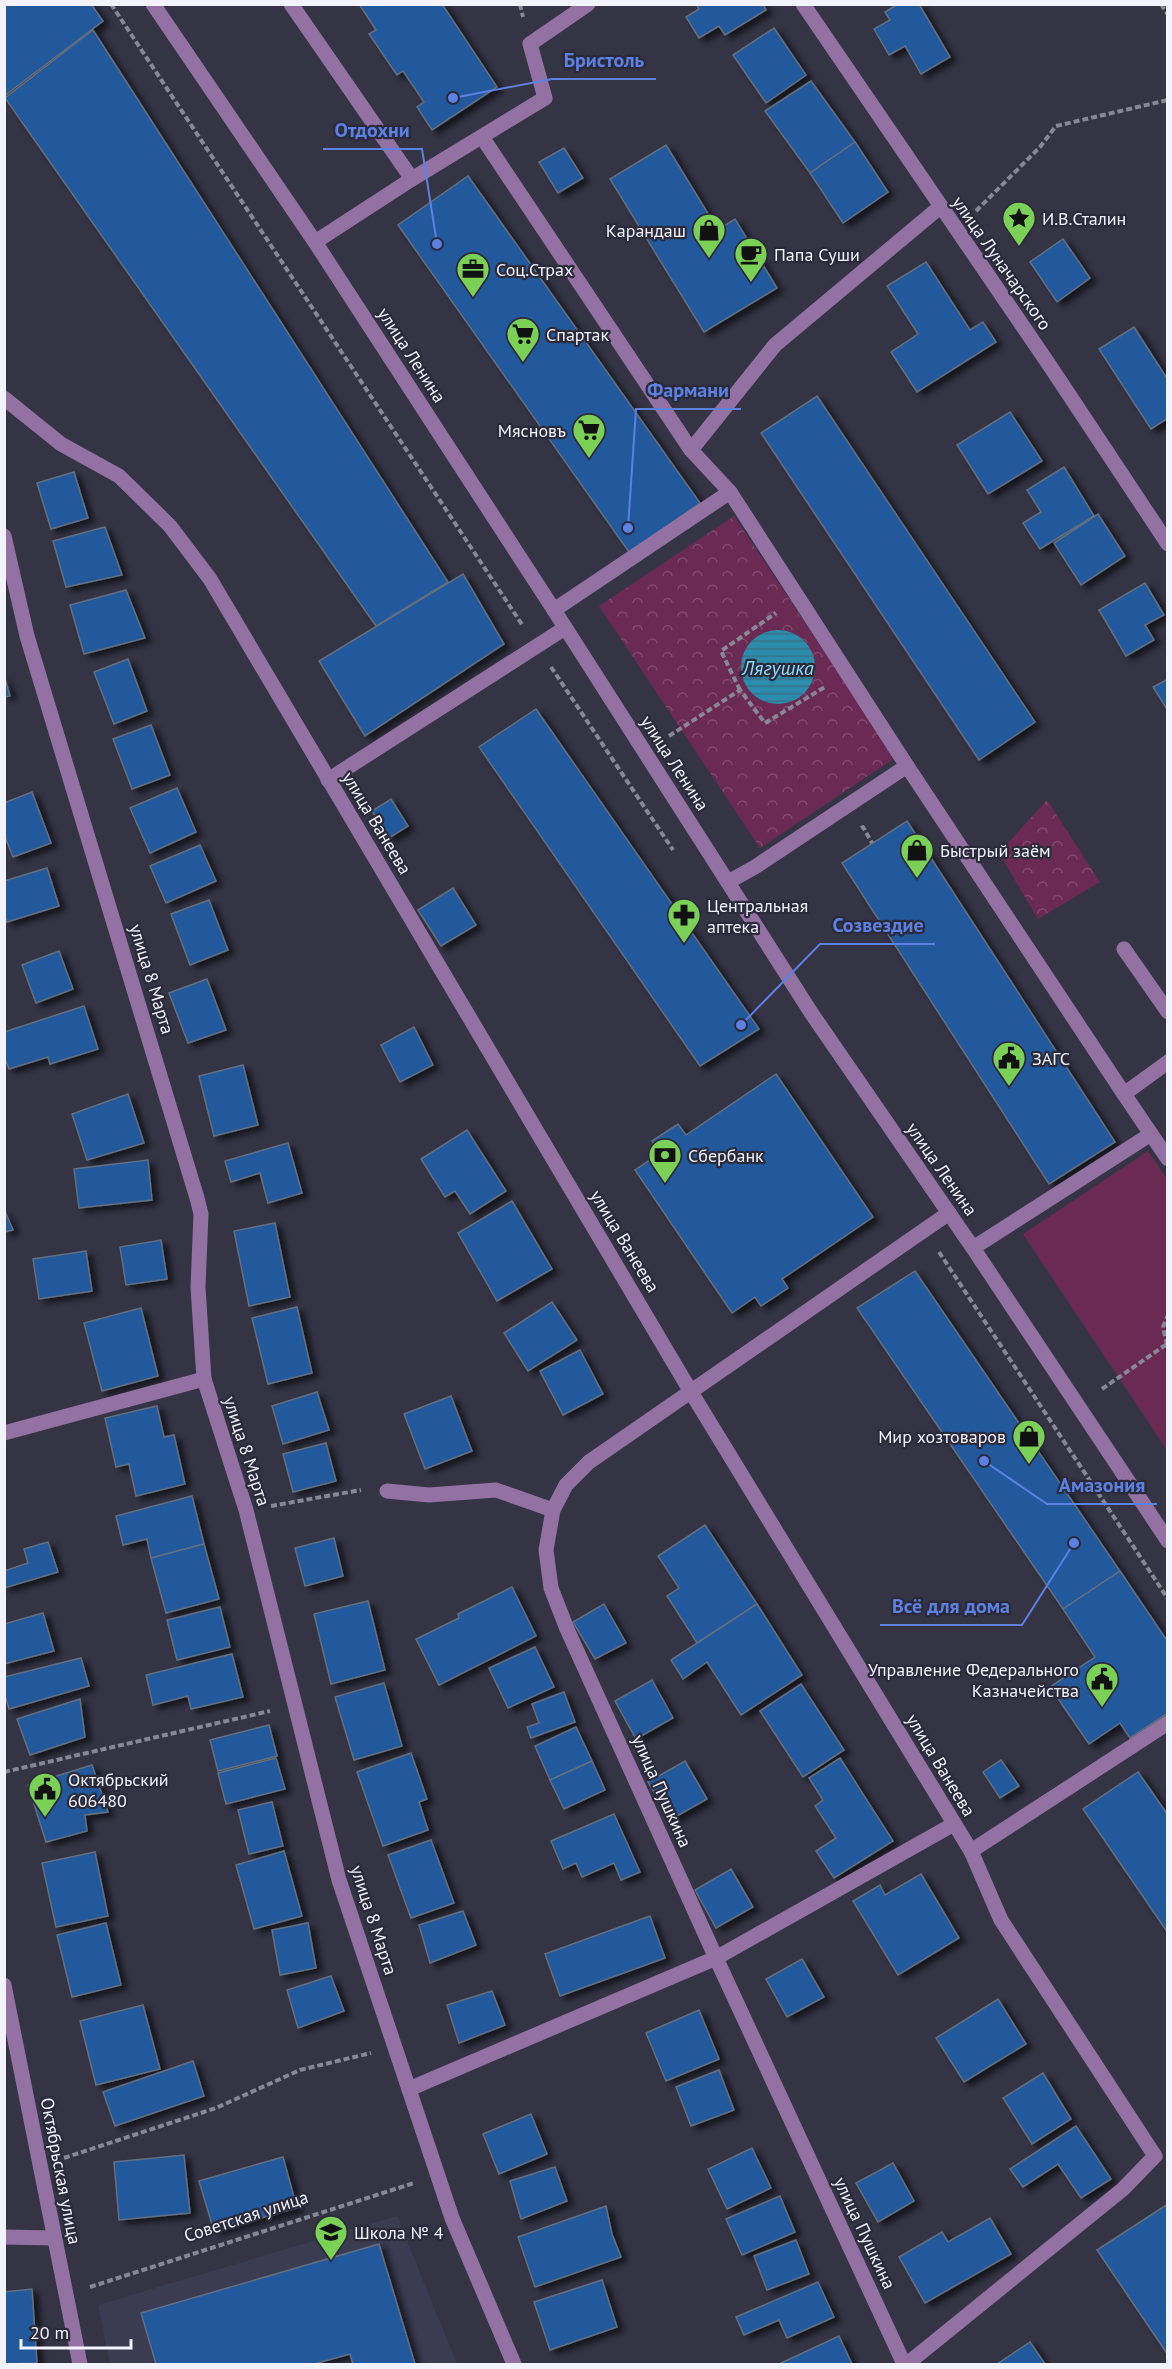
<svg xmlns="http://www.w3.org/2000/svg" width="1172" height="2369" font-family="'PT Sans',sans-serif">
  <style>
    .built { fill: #3b3b52 }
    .grass { fill: #6b2a54 }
    .forest { fill: url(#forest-crowns) }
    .water { fill: url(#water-rules) }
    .building { fill: #20589c; stroke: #636f80; stroke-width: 1.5; filter: url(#shadow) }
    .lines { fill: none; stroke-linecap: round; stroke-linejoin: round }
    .path { stroke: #878795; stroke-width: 4; stroke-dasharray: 6 3; stroke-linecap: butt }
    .minor { stroke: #9371a3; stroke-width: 15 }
    .labels { text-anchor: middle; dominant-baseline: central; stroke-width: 4.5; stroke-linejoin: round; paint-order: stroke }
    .poi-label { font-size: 18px; fill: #f3f3fe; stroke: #2a2a3a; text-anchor: start }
    .street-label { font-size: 18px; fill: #f3f3fe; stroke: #2a2a3a }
    .water-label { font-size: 20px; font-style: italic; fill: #8addfe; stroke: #2a2a3a }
    .leader { fill: none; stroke: #5d80e3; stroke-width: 2 }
    .callout-dot { fill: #5d80e3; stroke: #2a2a3a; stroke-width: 2 }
    .callout-label { font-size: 20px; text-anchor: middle; font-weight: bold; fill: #5d80e3; stroke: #2a2a3a; stroke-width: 4.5; stroke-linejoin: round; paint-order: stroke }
  </style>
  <defs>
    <pattern id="forest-crowns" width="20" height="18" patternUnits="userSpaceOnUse" patternTransform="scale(1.5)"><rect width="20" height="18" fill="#6b2a54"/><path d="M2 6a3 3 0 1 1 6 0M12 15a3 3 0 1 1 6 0" fill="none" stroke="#81496e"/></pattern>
    <pattern id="water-rules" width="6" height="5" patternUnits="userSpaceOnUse" patternTransform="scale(1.5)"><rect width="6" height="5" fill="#2c8cad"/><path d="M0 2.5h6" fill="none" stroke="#387186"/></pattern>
    <filter id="shadow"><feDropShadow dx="6" dy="4" stdDeviation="3" flood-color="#0009"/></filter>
  </defs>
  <rect width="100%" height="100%" fill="#343445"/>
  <path class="built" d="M397,2216L457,2364H110L98,2305Z"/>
  <path class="grass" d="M1148,1151L1167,1179V1450L1023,1234Z"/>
  <g class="forest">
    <path d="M734,516L895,758L760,848L599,606Z"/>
    <path d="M1047,800L1100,882L1038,919L999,853Z"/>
  </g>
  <circle class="water" cx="778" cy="667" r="37"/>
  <g class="building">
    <path d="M4,4H91L103,21L4,96Z"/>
    <path d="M359,4H442L497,87L432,130L417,107L424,102L403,71L397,75L369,34L376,30Z"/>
    <path d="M696,4H763L766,10L725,35L719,26L699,38L686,17L699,9Z"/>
    <path d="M898,4H919L950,57L921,74L905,46L889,55L874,29L890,20L885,12Z"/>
    <path d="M774,28L806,75L766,103L733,55Z"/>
    <path d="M93,30L448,582L376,626L5,98Z"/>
    <path d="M811,81L855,142L810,173L765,111Z"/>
    <path d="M855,142L888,192L843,223L810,173Z"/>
    <path d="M666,145L718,230L735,219L777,288L704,332L610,179Z"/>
    <path d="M564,148L583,178L558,193L539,162Z"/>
    <path d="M468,176L700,503L629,552L398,225Z"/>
    <path d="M1063,239L1090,278L1057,302L1030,262Z"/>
    <path d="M926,262L970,330L983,322L996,342L917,392L891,352L918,334L887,286Z"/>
    <path d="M1134,327L1168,380V418L1151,429L1099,349Z"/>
    <path d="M817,396L1035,722L979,760L761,433Z"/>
    <path d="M1010,412L1042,461L988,494L957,445Z"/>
    <path d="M1064,467L1094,516L1040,549L1023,523L1041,512L1027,490Z"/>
    <path d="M74,472L88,518L51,529L37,483Z"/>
    <path d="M1098,514L1125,556L1081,585L1054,543Z"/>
    <path d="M105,527L122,575L66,587L53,541Z"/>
    <path d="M463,574L504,644L365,736L319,661Z"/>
    <path d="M1145,583L1164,615L1145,625L1154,640L1126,656L1099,610Z"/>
    <path d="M126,590L145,638L84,654L70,605Z"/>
    <path d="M128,659L147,711L114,724L94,672Z"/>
    <path d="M4,675L10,696L4,697Z"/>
    <path d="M1168,679V711L1153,687Z"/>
    <path d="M536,709L759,1029L700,1066L479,747Z"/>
    <path d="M151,725L170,775L132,789L113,739Z"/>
    <path d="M177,788L196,832L150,853L130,808Z"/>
    <path d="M32,792L51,843L13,857L4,834V803Z"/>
    <path d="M391,799L408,826L389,838L372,811Z"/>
    <path d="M907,821L1115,1142L1049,1184L842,863Z"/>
    <path d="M200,845L216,881L166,903L150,866Z"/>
    <path d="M47,868L59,906L7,922L4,914V881Z"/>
    <path d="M453,888L476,925L441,946L418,910Z"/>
    <path d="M209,900L228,950L190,965L171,914Z"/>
    <path d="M59,951L73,989L36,1003L22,965Z"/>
    <path d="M207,979L226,1030L188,1043L169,993Z"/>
    <path d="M84,1006L98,1049L50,1064L48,1057L9,1069L4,1056V1032Z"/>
    <path d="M414,1027L433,1065L400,1082L381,1045Z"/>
    <path d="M243,1065L258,1125L214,1136L199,1076Z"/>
    <path d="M776,1074L873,1217L782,1279L788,1288L761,1306L755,1297L732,1313L635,1170L660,1153L652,1141L678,1124L686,1135Z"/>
    <path d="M128,1094L144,1143L87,1160L72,1114Z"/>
    <path d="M467,1130L506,1191L470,1214L455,1191L445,1197L421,1159Z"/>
    <path d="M288,1143L302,1193L268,1203L260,1173L231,1182L225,1161Z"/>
    <path d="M148,1160L152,1200L79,1208L74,1169Z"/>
    <path d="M512,1201L552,1269L497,1301L458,1233Z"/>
    <path d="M4,1209L13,1230L4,1232Z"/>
    <path d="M275,1223L290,1297L249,1306L234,1231Z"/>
    <path d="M161,1240L167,1279L126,1285L120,1247Z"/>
    <path d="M86,1251L92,1291L39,1299L33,1259Z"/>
    <path d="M915,1271L1120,1571L1063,1609L857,1308Z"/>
    <path d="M552,1302L577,1340L528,1371L504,1333Z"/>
    <path d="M297,1307L312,1373L268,1384L252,1318Z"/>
    <path d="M141,1308L158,1376L102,1391L84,1323Z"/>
    <path d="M580,1350L603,1394L563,1415L540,1371Z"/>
    <path d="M317,1392L329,1430L283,1444L272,1406Z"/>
    <path d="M451,1396L472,1451L425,1469L404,1414Z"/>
    <path d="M157,1406L164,1437L174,1435L185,1484L136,1496L129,1464L116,1467L105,1418Z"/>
    <path d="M326,1443L336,1481L293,1492L283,1454Z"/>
    <path d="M192,1496L204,1544L151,1558L147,1539L123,1545L116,1516Z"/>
    <path d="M705,1525L757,1604L697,1643L667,1596L679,1588L658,1556Z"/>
    <path d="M334,1538L343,1576L305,1586L295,1548Z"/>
    <path d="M48,1542L58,1572L4,1588V1571L28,1563L24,1549Z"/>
    <path d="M204,1544L219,1599L166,1613L151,1558Z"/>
    <path d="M1120,1571L1168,1642V1713L1130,1738L1120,1723L1089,1744L1050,1687L1095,1657L1063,1609Z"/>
    <path d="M512,1587L536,1636L439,1685L416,1639L459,1618L458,1614Z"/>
    <path d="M368,1601L385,1670L331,1684L314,1614Z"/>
    <path d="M604,1604L626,1643L595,1659L573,1622Z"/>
    <path d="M757,1604L802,1675L741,1715L707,1662L683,1679L671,1660Z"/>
    <path d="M220,1607L230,1647L177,1660L167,1620Z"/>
    <path d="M43,1613L54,1651L4,1664V1624Z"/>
    <path d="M535,1647L554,1687L508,1708L489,1668Z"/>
    <path d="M232,1654L243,1697L191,1709L188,1696L153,1705L146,1675Z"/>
    <path d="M81,1658L89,1686L9,1709L4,1692V1677Z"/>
    <path d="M652,1680L673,1718L636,1739L615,1701Z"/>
    <path d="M384,1683L402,1746L354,1760L335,1697Z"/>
    <path d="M801,1684L844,1750L803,1777L760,1711Z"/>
    <path d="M564,1692L575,1722L531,1738L527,1727L539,1723L532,1704Z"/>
    <path d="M80,1699L85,1737L30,1755L17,1719Z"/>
    <path d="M269,1725L277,1756L218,1771L210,1740Z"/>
    <path d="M576,1727L592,1761L550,1780L535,1746Z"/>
    <path d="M411,1753L427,1799L419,1802L428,1830L383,1846L357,1772Z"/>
    <path d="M276,1758L285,1789L226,1804L218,1773Z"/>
    <path d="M840,1758L893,1841L834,1878L816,1851L836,1838L815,1806L823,1800L809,1778Z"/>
    <path d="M1001,1760L1019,1786L1000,1798L983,1772Z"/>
    <path d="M592,1761L605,1790L564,1809L550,1780Z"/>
    <path d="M685,1761L707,1799L670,1820L648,1782Z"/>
    <path d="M92,1765L108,1812L85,1815L87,1831L46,1842L28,1785Z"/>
    <path d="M1138,1772L1168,1815V1933L1083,1809Z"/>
    <path d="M272,1802L283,1846L249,1854L238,1810Z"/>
    <path d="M614,1814L640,1872L621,1880L614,1863L582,1877L576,1863L563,1869L551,1841Z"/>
    <path d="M431,1840L454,1903L411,1918L388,1855Z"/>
    <path d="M284,1851L302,1916L254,1929L236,1865Z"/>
    <path d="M95,1852L108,1916L56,1927L42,1863Z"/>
    <path d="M731,1869L753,1907L716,1928L695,1890Z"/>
    <path d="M921,1874L959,1938L898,1975L853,1901L880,1885L885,1895Z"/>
    <path d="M463,1911L476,1945L430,1963L419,1925Z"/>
    <path d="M650,1916L665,1958L560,1996L545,1954Z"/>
    <path d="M106,1923L121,1985L72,1997L57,1935Z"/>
    <path d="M308,1923L316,1968L280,1975L272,1930Z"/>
    <path d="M802,1959L824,1997L787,2017L766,1979Z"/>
    <path d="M331,1976L344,2011L298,2028L287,1990Z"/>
    <path d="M492,1991L505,2025L459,2043L447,2005Z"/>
    <path d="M998,1999L1026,2044L964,2082L936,2038Z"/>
    <path d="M143,2005L160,2069L96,2085L80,2021Z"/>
    <path d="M699,2010L719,2059L666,2081L646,2033Z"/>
    <path d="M193,2061L204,2096L115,2126L103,2092Z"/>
    <path d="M719,2070L734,2110L691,2126L676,2087Z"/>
    <path d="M1043,2073L1071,2119L1032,2144L1003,2098Z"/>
    <path d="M531,2114L547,2154L499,2174L483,2134Z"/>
    <path d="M1076,2126L1111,2179L1081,2198L1058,2164L1023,2187L1010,2169Z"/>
    <path d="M752,2148L771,2188L727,2209L708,2169Z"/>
    <path d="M184,2155L190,2213L119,2220L114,2162Z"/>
    <path d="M283,2157L297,2208L214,2231L199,2181Z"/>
    <path d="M893,2163L914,2201L878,2222L856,2183Z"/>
    <path d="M555,2167L567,2201L521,2219L510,2181Z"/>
    <path d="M780,2196L795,2232L742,2255L726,2219Z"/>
    <path d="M1168,2204V2355L1097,2250Z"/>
    <path d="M606,2206L612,2234L621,2257L535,2287L518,2237Z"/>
    <path d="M990,2218L1011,2254L925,2303L899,2257L942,2232L948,2242Z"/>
    <path d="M796,2240L809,2274L767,2290L754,2256Z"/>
    <path d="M379,2244L415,2364H353L350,2354L314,2364H156L141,2313Z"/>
    <path d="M602,2280L617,2327L550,2350L534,2302Z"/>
    <path d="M818,2282L834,2317L787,2338L779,2320L744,2335L736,2317Z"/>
    <path d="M32,2289L37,2363L4,2364V2292Z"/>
    <path d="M839,2336L852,2364H779Z"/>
    <path d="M1030,2342L1045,2364H997Z"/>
  </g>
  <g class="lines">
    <g class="path">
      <path d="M111,4L523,626"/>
      <path d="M520,4L523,17"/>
      <path d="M1161,4L1168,15"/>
      <path d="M976,211L1040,147L1056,126L1168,100"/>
      <path d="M551,667L673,850"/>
      <path d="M740,690L721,651L776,613"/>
      <path d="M669,736L740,690L765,723L825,687"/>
      <path d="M861,828L863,827L872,843"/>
      <path d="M939,1252L1168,1599"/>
      <path d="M1167,1345L1163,1327L1168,1315"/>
      <path d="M1102,1389L1167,1344"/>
      <path d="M271,1506L361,1490"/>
      <path d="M4,1772L270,1711"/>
      <path d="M64,2158L216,2108L300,2070L371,2053"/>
      <path d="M90,2287L414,2183"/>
    </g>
    <g class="minor">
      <path d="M153,4L315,242L554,610L812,1014L973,1248L1168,1541"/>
      <path d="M291,4L412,179"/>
      <path d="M803,4L1050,366L1168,544"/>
      <path d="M482,137L691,450L730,492L554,610"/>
      <path d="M315,242L412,179L545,98L530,44L588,4"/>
      <path d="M4,398L61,444L119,476L170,526L210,579L691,1392L971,1851L1001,1920L1155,2156L1123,2189L907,2364"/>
      <path d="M691,450L775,345L940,207"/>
      <path d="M730,492L907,766L1124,1094"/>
      <path d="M4,536L27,636L197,1198L201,1214L198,1287L204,1379L246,1510L339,1880L452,2218L514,2364"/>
      <path d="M328,780L565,628"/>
      <path d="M728,882L755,867L907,766"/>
      <path d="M1124,949L1168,1012"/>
      <path d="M1151,1134L1168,1159"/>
      <path d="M973,1248L1151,1134L1124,1094L1168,1062"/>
      <path d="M4,1433L204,1379"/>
      <path d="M387,1491L429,1495L496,1490L553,1510"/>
      <path d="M971,1851L1168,1723"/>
      <path d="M4,1985L80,2364"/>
      <path d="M409,2089L716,1958L954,1824"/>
      <path d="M4,2237L53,2238"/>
      <path d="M904,2364L716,1958L567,1629L551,1588L546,1550L553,1510L566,1485L589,1462L949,1213"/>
    </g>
  </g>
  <defs>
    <symbol id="sight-pin" viewBox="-11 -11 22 30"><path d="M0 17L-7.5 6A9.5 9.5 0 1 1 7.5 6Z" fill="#7bd156" stroke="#2a2a3a"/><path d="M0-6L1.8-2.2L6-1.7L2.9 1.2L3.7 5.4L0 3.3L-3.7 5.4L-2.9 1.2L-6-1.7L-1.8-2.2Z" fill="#111"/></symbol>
    <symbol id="shop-pin" viewBox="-11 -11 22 30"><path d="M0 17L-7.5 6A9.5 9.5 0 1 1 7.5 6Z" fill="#7bd156" stroke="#2a2a3a"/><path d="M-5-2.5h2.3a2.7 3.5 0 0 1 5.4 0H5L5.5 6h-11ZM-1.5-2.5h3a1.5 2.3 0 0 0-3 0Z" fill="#111"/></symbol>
    <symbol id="cafe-pin" viewBox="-11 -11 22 30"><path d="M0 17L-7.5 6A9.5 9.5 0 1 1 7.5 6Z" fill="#7bd156" stroke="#2a2a3a"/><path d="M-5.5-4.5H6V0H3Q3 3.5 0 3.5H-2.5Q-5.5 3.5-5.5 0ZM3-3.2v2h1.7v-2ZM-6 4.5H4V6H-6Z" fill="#111"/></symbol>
    <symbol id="office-pin" viewBox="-11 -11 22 30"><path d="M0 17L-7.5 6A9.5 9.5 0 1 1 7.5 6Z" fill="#7bd156" stroke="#2a2a3a"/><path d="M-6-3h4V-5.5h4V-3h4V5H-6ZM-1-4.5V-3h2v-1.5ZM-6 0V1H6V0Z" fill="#111"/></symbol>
    <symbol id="supermarket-pin" viewBox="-11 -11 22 30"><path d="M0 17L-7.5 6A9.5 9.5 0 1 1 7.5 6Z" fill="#7bd156" stroke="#2a2a3a"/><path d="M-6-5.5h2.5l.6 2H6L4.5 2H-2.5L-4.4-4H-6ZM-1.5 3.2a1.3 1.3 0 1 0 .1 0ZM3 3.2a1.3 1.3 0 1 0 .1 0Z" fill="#111"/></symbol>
    <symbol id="pharmacy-pin" viewBox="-11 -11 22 30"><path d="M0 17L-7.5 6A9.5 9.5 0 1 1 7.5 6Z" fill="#7bd156" stroke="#2a2a3a"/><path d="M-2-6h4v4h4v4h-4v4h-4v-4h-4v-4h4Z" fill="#111"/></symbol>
    <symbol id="civic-pin" viewBox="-11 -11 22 30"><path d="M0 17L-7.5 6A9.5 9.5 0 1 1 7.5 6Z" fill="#7bd156" stroke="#2a2a3a"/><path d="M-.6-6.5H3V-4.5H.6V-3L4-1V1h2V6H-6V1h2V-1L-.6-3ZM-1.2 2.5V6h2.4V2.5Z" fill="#111"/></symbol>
    <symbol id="bank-pin" viewBox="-11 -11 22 30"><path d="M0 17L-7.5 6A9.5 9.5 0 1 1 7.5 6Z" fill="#7bd156" stroke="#2a2a3a"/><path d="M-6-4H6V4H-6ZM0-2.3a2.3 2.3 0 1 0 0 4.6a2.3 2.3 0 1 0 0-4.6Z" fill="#111"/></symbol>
    <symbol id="school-pin" viewBox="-11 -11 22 30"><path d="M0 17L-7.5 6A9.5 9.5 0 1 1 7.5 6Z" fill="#7bd156" stroke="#2a2a3a"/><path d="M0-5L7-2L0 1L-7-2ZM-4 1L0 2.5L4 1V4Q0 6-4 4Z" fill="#111"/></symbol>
  </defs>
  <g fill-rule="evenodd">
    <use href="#sight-pin" x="1000" y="199" width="38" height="52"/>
    <use href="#shop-pin" x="690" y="211" width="38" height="52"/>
    <use href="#cafe-pin" x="732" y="235" width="38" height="52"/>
    <use href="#office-pin" x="454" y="250" width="38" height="52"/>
    <use href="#supermarket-pin" x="504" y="315" width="38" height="52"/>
    <use href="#supermarket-pin" x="570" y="411" width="38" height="52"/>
    <use href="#shop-pin" x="898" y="831" width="38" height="52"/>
    <use href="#pharmacy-pin" x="665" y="896" width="38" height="52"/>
    <use href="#civic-pin" x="990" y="1039" width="38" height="52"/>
    <use href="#bank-pin" x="646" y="1136" width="38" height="52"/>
    <use href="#shop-pin" x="1010" y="1417" width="38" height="52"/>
    <use href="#civic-pin" x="1083" y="1660" width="38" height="52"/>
    <use href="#civic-pin" x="26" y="1770" width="38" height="52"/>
    <use href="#school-pin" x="312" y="2213" width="38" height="52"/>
  </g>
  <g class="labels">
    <g class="poi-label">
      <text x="1042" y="218">И.В.Сталин</text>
      <text x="686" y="230" text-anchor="end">Карандаш</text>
      <text x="774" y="254">Папа Суши</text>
      <text x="496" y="269">Соц.Страх</text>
      <text x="546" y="334">Спартак</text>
      <text x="566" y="430" text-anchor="end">Мясновъ</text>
      <text x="940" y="850">Быстрый заём</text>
      <text x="707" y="905">Центральная<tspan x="707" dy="21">аптека</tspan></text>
      <text x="1032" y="1058">ЗАГС</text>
      <text x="688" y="1155">Сбербанк</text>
      <text x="1006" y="1436" text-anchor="end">Мир хозтоваров</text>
      <text x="1079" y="1669" text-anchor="end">Управление Федерального<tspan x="1079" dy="21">Казначейства</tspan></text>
      <text x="68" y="1779">Октябрьский<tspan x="68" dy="21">606480</tspan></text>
      <text x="354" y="2232">Школа № 4</text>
    </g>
    <g class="street-label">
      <text transform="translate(1002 263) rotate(55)">улица Луначарского</text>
      <text transform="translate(412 355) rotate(57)">улица Ленина</text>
      <text transform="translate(675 763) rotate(57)">улица Ленина</text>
      <text transform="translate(377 823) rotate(59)">улица Ванеева</text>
      <text transform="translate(152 979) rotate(73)">улица 8 Марта</text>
      <text transform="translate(942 1169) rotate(55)">улица Ленина</text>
      <text transform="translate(625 1241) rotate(59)">улица Ванеева</text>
      <text transform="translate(247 1451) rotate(72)">улица 8 Марта</text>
      <text transform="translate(941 1765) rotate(59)">улица Ванеева</text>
      <text transform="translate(662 1791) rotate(66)">улица Пушкина</text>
      <text transform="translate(374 1920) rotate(72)">улица 8 Марта</text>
      <text transform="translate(61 2171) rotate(79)">Октябрьская улица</text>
      <text transform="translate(246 2216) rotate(-18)">Советская улица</text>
      <text transform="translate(865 2233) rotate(65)">улица Пушкина</text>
    </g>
    <g class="water-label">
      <text x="778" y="668">Лягушка</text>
    </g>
  </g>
  <path class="leader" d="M453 98L552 79H656M437 244L422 149H323M628 528L636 409H741M741 1025L820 944H935M984 1461L1047 1504H1157M1074 1543L1022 1625H880"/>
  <g class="callout-dot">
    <circle cx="453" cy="98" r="6"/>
    <circle cx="437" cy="244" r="6"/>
    <circle cx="628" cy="528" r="6"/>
    <circle cx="741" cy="1025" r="6"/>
    <circle cx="984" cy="1461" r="6"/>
    <circle cx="1074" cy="1543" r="6"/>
  </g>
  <g class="callout-label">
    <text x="604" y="67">Бристоль</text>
    <text x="372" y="137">Отдохни</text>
    <text x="688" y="397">Фармани</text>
    <text x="878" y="932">Созвездие</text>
    <text x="1102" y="1492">Амазония</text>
    <text x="951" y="1613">Всё для дома</text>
  </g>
  <rect width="1172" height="2369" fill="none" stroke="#f3f3fe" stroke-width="12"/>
  <path d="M21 2339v9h110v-9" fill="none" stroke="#f3f3fe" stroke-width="3"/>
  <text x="30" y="2339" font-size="18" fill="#f3f3fe" stroke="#2a2a3a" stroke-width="4.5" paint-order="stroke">20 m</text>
</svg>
